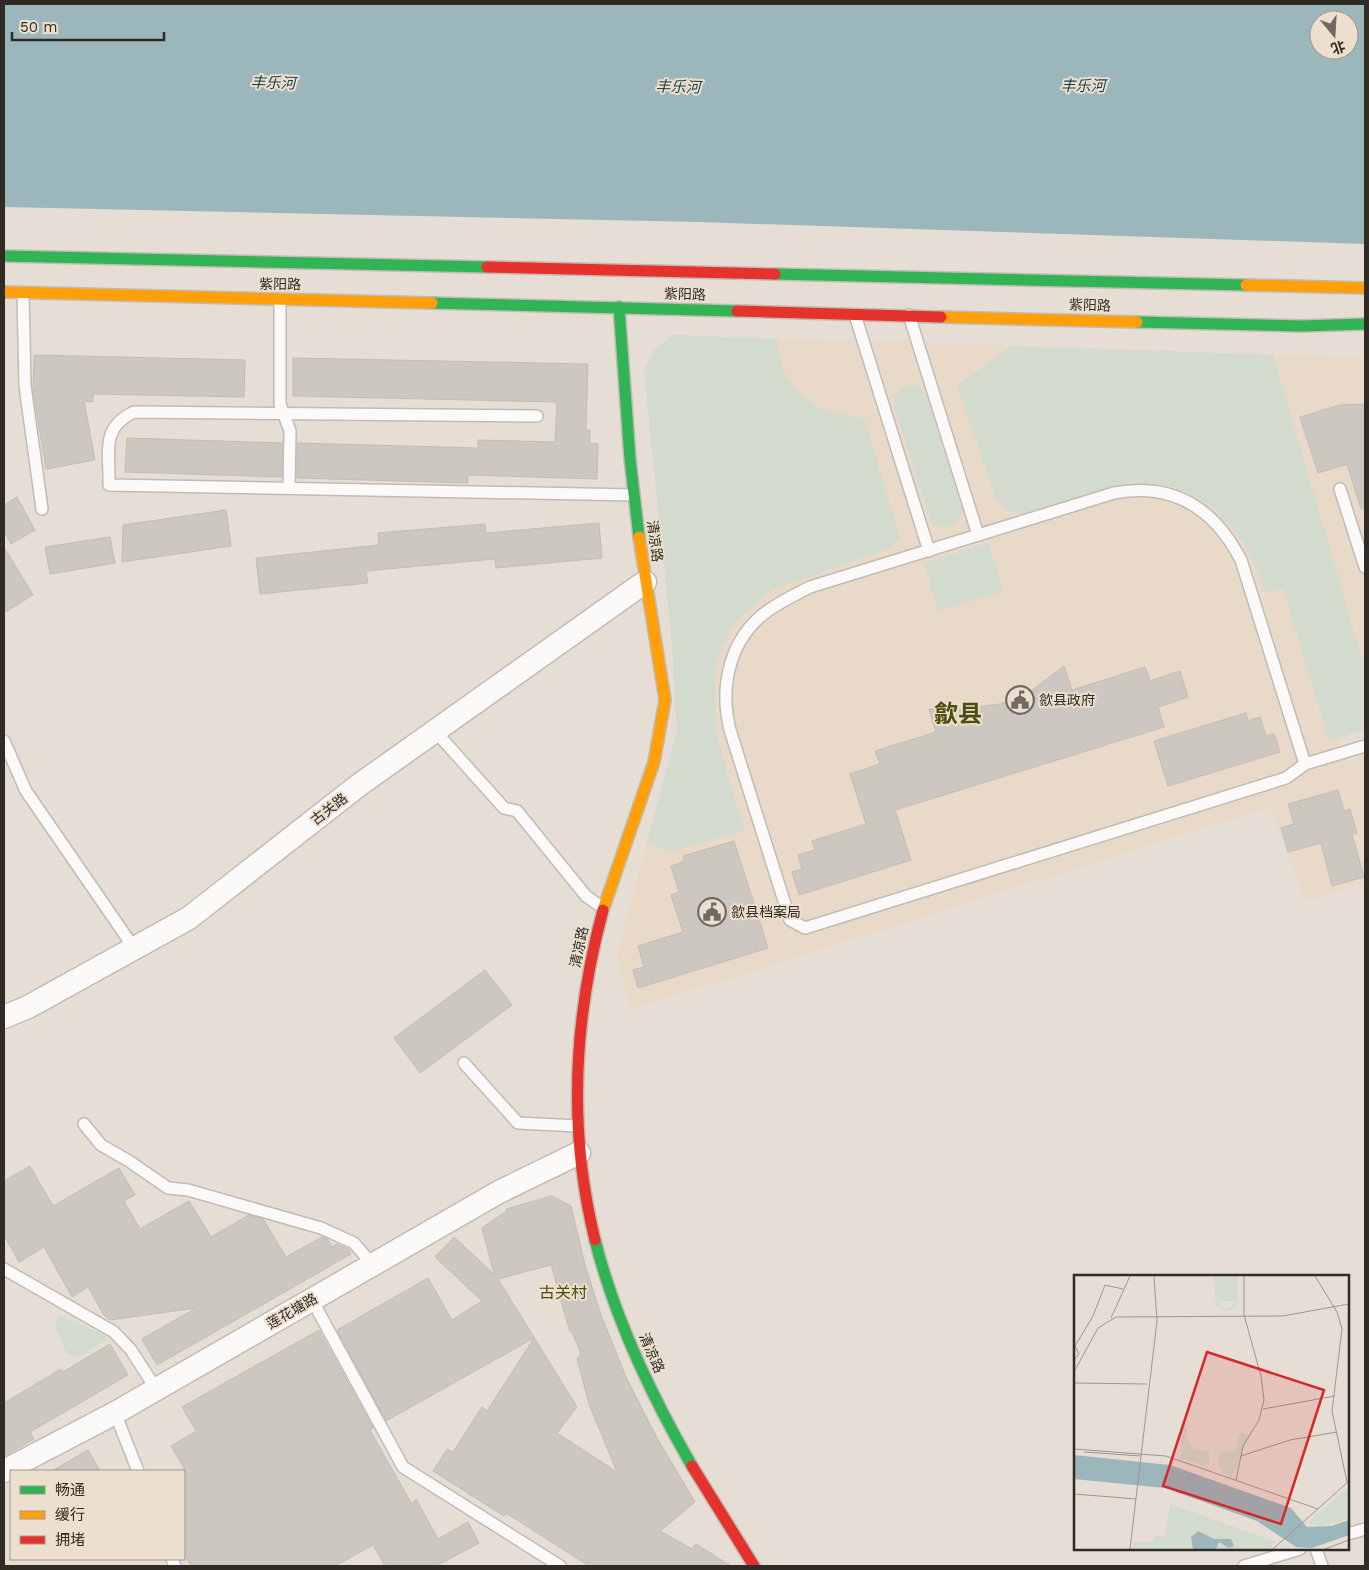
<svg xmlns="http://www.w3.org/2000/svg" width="1369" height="1570" font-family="'Work Sans','Noto Sans SC',sans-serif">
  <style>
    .built { fill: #e8d9c8 }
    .green { fill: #d2dbcd }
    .water { fill: #9cb7bc; fill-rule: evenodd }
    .building { fill: #ccc7c0; stroke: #c2bcb5; fill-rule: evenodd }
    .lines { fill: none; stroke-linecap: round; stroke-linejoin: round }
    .lane-casing { stroke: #c1bbb4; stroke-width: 14 }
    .street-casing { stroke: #c1bbb4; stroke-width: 25 }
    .fast-casing { stroke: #c1bbb4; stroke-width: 14 }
    .slow-casing { stroke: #c1bbb4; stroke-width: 14 }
    .jam-casing { stroke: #c1bbb4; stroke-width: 14 }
    .lane { stroke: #fbfaf9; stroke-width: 11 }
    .street { stroke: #fbfaf9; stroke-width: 22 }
    .fast { stroke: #30b455; stroke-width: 11 }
    .slow { stroke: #ff9f0a; stroke-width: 11 }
    .jam { stroke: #e5322d; stroke-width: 11 }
    .labels { text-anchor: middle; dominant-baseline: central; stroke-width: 4; stroke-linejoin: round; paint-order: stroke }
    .street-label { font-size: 14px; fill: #302b25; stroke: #eddfce }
    .poi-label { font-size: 14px; fill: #302b25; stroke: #eddfce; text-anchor: start }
    .water-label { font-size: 15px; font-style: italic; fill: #143c46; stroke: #eddfce }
    .quarter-label { font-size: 16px; fill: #4d4d0f; stroke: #eddfce }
    .town-label { font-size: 24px; font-weight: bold; fill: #4d4d0f; stroke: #eddfce }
    .inset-road { fill: none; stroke: #9d968f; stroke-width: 1 }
    .view { fill: #d62828; fill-opacity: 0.15; stroke: #d62828; stroke-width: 2.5 }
    .inset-edge { fill: none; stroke: #302b25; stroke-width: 2.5 }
  </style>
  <rect width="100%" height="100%" fill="#e6ded5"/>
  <path class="built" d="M673,335L1365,357V730L1341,738L1348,761L1365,756V883L1305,901L1270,807L630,1010L617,952L677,731L672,645L644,371L654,350Z"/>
  <g class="green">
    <path d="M673,335L778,339C778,371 793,395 822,409C834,415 851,416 864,418L900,537L889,549L772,589L736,621L717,656L715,678L716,734L744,830L670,852L647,842L677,731L672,645L644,371L654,350Z"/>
    <path d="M1012,346L1273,355L1365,669V730L1329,741L1283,589L1265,592L1250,552L1238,534L1212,507L1187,492L1170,486L1136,482L1020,514L1006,509L996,500L957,385Z"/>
    <path d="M912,386L918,387L926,395L962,509L959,520L949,527L938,526L930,519L894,405C895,393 900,387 912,386Z"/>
    <path d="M988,543L1004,591L938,611L924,563Z"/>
    <path d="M59,1315L103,1334L106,1340L77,1358L67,1354L55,1325Z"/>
  </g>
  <path class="water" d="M4,4H1365V244L699,222L4,207ZM1319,20H1349V50H1319Z"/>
  <g class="building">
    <path d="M34,355L245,360L244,397L93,394V402L84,401L95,460L46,469L33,389Z"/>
    <path d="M293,358L588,364L586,430H590V443L598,444L597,479L468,475V483L297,478V443L478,448V440L555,442L557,402L293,396Z"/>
    <path d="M1365,404V508L1361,509L1347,464L1318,473L1300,417L1340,405Z"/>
    <path d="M127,438L282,443V477L125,472Z"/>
    <path d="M17,497L35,530L11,544L4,531V505Z"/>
    <path d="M226,510L231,546L122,562L123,525Z"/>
    <path d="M599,523L602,558L496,568L495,559L366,571L368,583L260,594L256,558L379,545L378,533L485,524L486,533Z"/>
    <path d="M110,537L115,563L50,574L45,547Z"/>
    <path d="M4,547L33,595L4,613Z"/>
    <path d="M1064,666L1072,690L1145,667L1150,681L1180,671L1188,697L1158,707L1164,727L895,810L911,860L799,895L792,872L802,869L798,855L815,850L812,841L866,824L850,774L880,764L875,751L936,732L929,709L957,710L1000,704L1032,690Z"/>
    <path d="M1246,713L1248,721L1260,717L1266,736L1274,734L1280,752L1168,786L1154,741Z"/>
    <path d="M1338,790L1344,811L1350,809L1357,833L1352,834L1364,877L1332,886L1321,843L1288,852L1281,828L1294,824L1288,804Z"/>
    <path d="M734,841L768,948L638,988L633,970L644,967L638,946L683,932L671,895L679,892L671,866L685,861L683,856Z"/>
    <path d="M485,970L512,1005L420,1073L394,1038Z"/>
    <path d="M30,1166L53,1206L119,1168L135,1195L124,1201L140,1229L189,1201L211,1237L249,1215L263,1219L286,1257L322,1237L327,1239L332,1247L337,1244L348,1249L351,1254L157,1365L142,1339L196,1308L110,1320L104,1315L88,1287L72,1297L44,1247L19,1262L4,1235V1181Z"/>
    <path d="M552,1196L571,1206L585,1265L601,1315L626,1377L657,1438L695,1502L660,1531L692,1549L696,1544L731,1566H589L506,1513L504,1516L433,1471L447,1449L453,1452L482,1407L487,1411L534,1338L386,1421L337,1330L428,1278L452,1320L482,1301L435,1257L454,1237L494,1274L482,1228L507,1211L506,1209ZM551,1265L570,1332H572L581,1354L577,1359L589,1404L617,1472L557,1433L577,1407L498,1279Z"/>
    <path d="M319,1330L373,1428L370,1430L385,1457L412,1504L416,1499L438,1539L468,1522L479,1543L436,1566H385L373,1545L335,1566H191L184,1553V1468L171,1446L196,1431L182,1407Z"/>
    <path d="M110,1344L128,1375L30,1432L34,1439L4,1456V1403L61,1369L63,1372Z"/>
    <path d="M88,1450L100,1471H52Z"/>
  </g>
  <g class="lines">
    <defs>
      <g id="lane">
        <path d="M23,293L25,386L42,509"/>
        <path d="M280,299V404L290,431L289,488"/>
        <path d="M855,315L929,551"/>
        <path d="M909,315L978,535"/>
        <path d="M537,416L134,412C100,428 110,452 109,485L634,495"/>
        <path d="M1340,489L1365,567"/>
        <path d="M435,731L504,808L517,811L586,896L603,908"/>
        <path d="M4,741L26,791L134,948"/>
        <path d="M1305,764L1241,560C1214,508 1173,482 1114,493L810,587C796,594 782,601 769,610C730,637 719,685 730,730L790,920L805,928L1286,778L1305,764L1365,746"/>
        <path d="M464,1063L518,1123L578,1126"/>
        <path d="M84,1124L101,1145L129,1161L168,1188L188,1190L321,1228L354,1243L373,1265"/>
        <path d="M4,1269L114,1332L131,1350L156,1389"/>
        <path d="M312,1300L403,1467L560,1566"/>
        <path d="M115,1413L138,1471"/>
        <path d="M1348,1534L1365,1529"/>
        <path d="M1316,1549L1322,1566"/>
        <path d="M172,1559L175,1566"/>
        <path d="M1244,1566L1300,1549"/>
      </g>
      <g id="street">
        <path d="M4,1017L28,1007L189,918L359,785L645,582"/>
        <path d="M4,1471L115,1413L499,1192L579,1153"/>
      </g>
      <g id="fast">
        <path d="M4,256L487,267"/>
        <path d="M775,274L1246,285"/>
        <path d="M432,303L737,311"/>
        <path d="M619,307L630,459L639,537"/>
        <path d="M1137,322L1302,326L1365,324"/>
        <path d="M595,1240C615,1320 651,1395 692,1466"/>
      </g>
      <g id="slow">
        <path d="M1246,285L1365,288"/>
        <path d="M4,292L432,303"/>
        <path d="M941,317L1137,322"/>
        <path d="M603,910L654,762L665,700L639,537"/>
      </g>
      <g id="jam">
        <path d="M487,267L775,274"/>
        <path d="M737,311L941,317"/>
        <path d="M595,1240C568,1131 574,1018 603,910"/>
        <path d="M692,1466L754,1566"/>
      </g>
    </defs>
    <use href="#lane" class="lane-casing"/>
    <use href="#street" class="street-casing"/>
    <use href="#fast" class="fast-casing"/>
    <use href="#slow" class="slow-casing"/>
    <use href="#jam" class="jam-casing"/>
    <use href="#lane" class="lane"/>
    <use href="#street" class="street"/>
    <use href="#fast" class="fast"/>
    <use href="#slow" class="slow"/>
    <use href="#jam" class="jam"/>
  </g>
  <defs>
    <symbol id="civic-ring" viewBox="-11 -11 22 22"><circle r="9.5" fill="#eddfce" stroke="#706a63" stroke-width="1.5"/><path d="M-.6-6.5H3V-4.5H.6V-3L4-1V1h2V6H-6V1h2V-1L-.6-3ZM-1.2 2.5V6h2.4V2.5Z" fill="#706a63"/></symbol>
  </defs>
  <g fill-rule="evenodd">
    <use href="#civic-ring" x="1004" y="684" width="32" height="32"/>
    <use href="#civic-ring" x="696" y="896" width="32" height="32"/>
  </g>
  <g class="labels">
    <g class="street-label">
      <text transform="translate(280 284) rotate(1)">紫阳路</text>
      <text transform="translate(685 294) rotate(2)">紫阳路</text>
      <text transform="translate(1090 305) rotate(2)">紫阳路</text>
      <text transform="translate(655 541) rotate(82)">清凉路</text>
      <text transform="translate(329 809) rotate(-38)">古关路</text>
      <text transform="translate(579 947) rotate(-78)">清凉路</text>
      <text transform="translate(292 1311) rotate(-30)">莲花塘路</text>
      <text transform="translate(652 1353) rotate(66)">清凉路</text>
    </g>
    <g class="poi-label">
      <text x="1039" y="700">歙县政府</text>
      <text x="731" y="912">歙县档案局</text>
    </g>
    <g class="water-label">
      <text transform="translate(273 83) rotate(1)">丰乐河</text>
      <text x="1083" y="86">丰乐河</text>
      <text transform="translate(678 87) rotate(1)">丰乐河</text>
    </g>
    <g class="quarter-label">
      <text x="563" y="1292">古关村</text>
    </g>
    <g class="town-label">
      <text x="958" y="714">歙县</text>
    </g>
  </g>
  <g transform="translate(1074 1275)">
    <rect width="275" height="275" fill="#e6ded5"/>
    <path d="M139,1H163V33L151,36L142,32ZM142,26H161L157,32L150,34ZM108,148L113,149V163L118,173L135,177V189L130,191L107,183ZM166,157L175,159L158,202L149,198L144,189V178L161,175ZM275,212V244L245,251L233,248ZM96,229L202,267L195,274H59V267H80V261H91Z" fill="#d2dbcd" fill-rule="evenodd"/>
    <path d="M0,180L96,190L217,233L233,252L258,251L275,245V260L238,273L222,272L183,246L91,213L0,204ZM124,256L140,264H157L160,271L155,273L145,267L142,274H119L117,262Z" fill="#9cb7bc"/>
    <path class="inset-road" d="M241,1L263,37L268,54L258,136L273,207M37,43L56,1M0,85L5,79L1,71L19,41L31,10L49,14M0,97L24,53L42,42L209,41L275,29M0,108L73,109M189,134L261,121M0,174L92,181L244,234M10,177L67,181M167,181L216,165L263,157M162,205L169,171L185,145L190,125L187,101L170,40V1M0,219L62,224M56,274L83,46L80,1M199,274L275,206M251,274L275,265"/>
    <path class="view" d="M133,77L250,115L207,249L89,211Z"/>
    <rect width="275" height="275" class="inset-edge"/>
  </g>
  <rect width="1369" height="1570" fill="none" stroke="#302b25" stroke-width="10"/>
  <rect x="10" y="1470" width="175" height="90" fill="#eddfce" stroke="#a1978a"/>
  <rect x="20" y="1486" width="25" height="8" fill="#30b455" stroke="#a1978a"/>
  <text x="55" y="1495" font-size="15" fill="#302b25">畅通</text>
  <rect x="20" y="1511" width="25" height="8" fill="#ff9f0a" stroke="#a1978a"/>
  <text x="55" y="1520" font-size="15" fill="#302b25">缓行</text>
  <rect x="20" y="1536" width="25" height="8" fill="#e5322d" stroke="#a1978a"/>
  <text x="55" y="1545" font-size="15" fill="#302b25">拥堵</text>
  <g transform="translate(1334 35) rotate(162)"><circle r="24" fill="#eddfce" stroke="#a1978a"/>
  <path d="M0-4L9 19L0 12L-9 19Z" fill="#706a63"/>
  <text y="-8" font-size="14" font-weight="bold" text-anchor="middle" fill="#302b25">北</text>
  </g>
  <path d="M12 32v8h152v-8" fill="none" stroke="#302b25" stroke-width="2.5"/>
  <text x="20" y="32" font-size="15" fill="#302b25" stroke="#eddfce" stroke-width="4" paint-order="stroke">50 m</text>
</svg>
